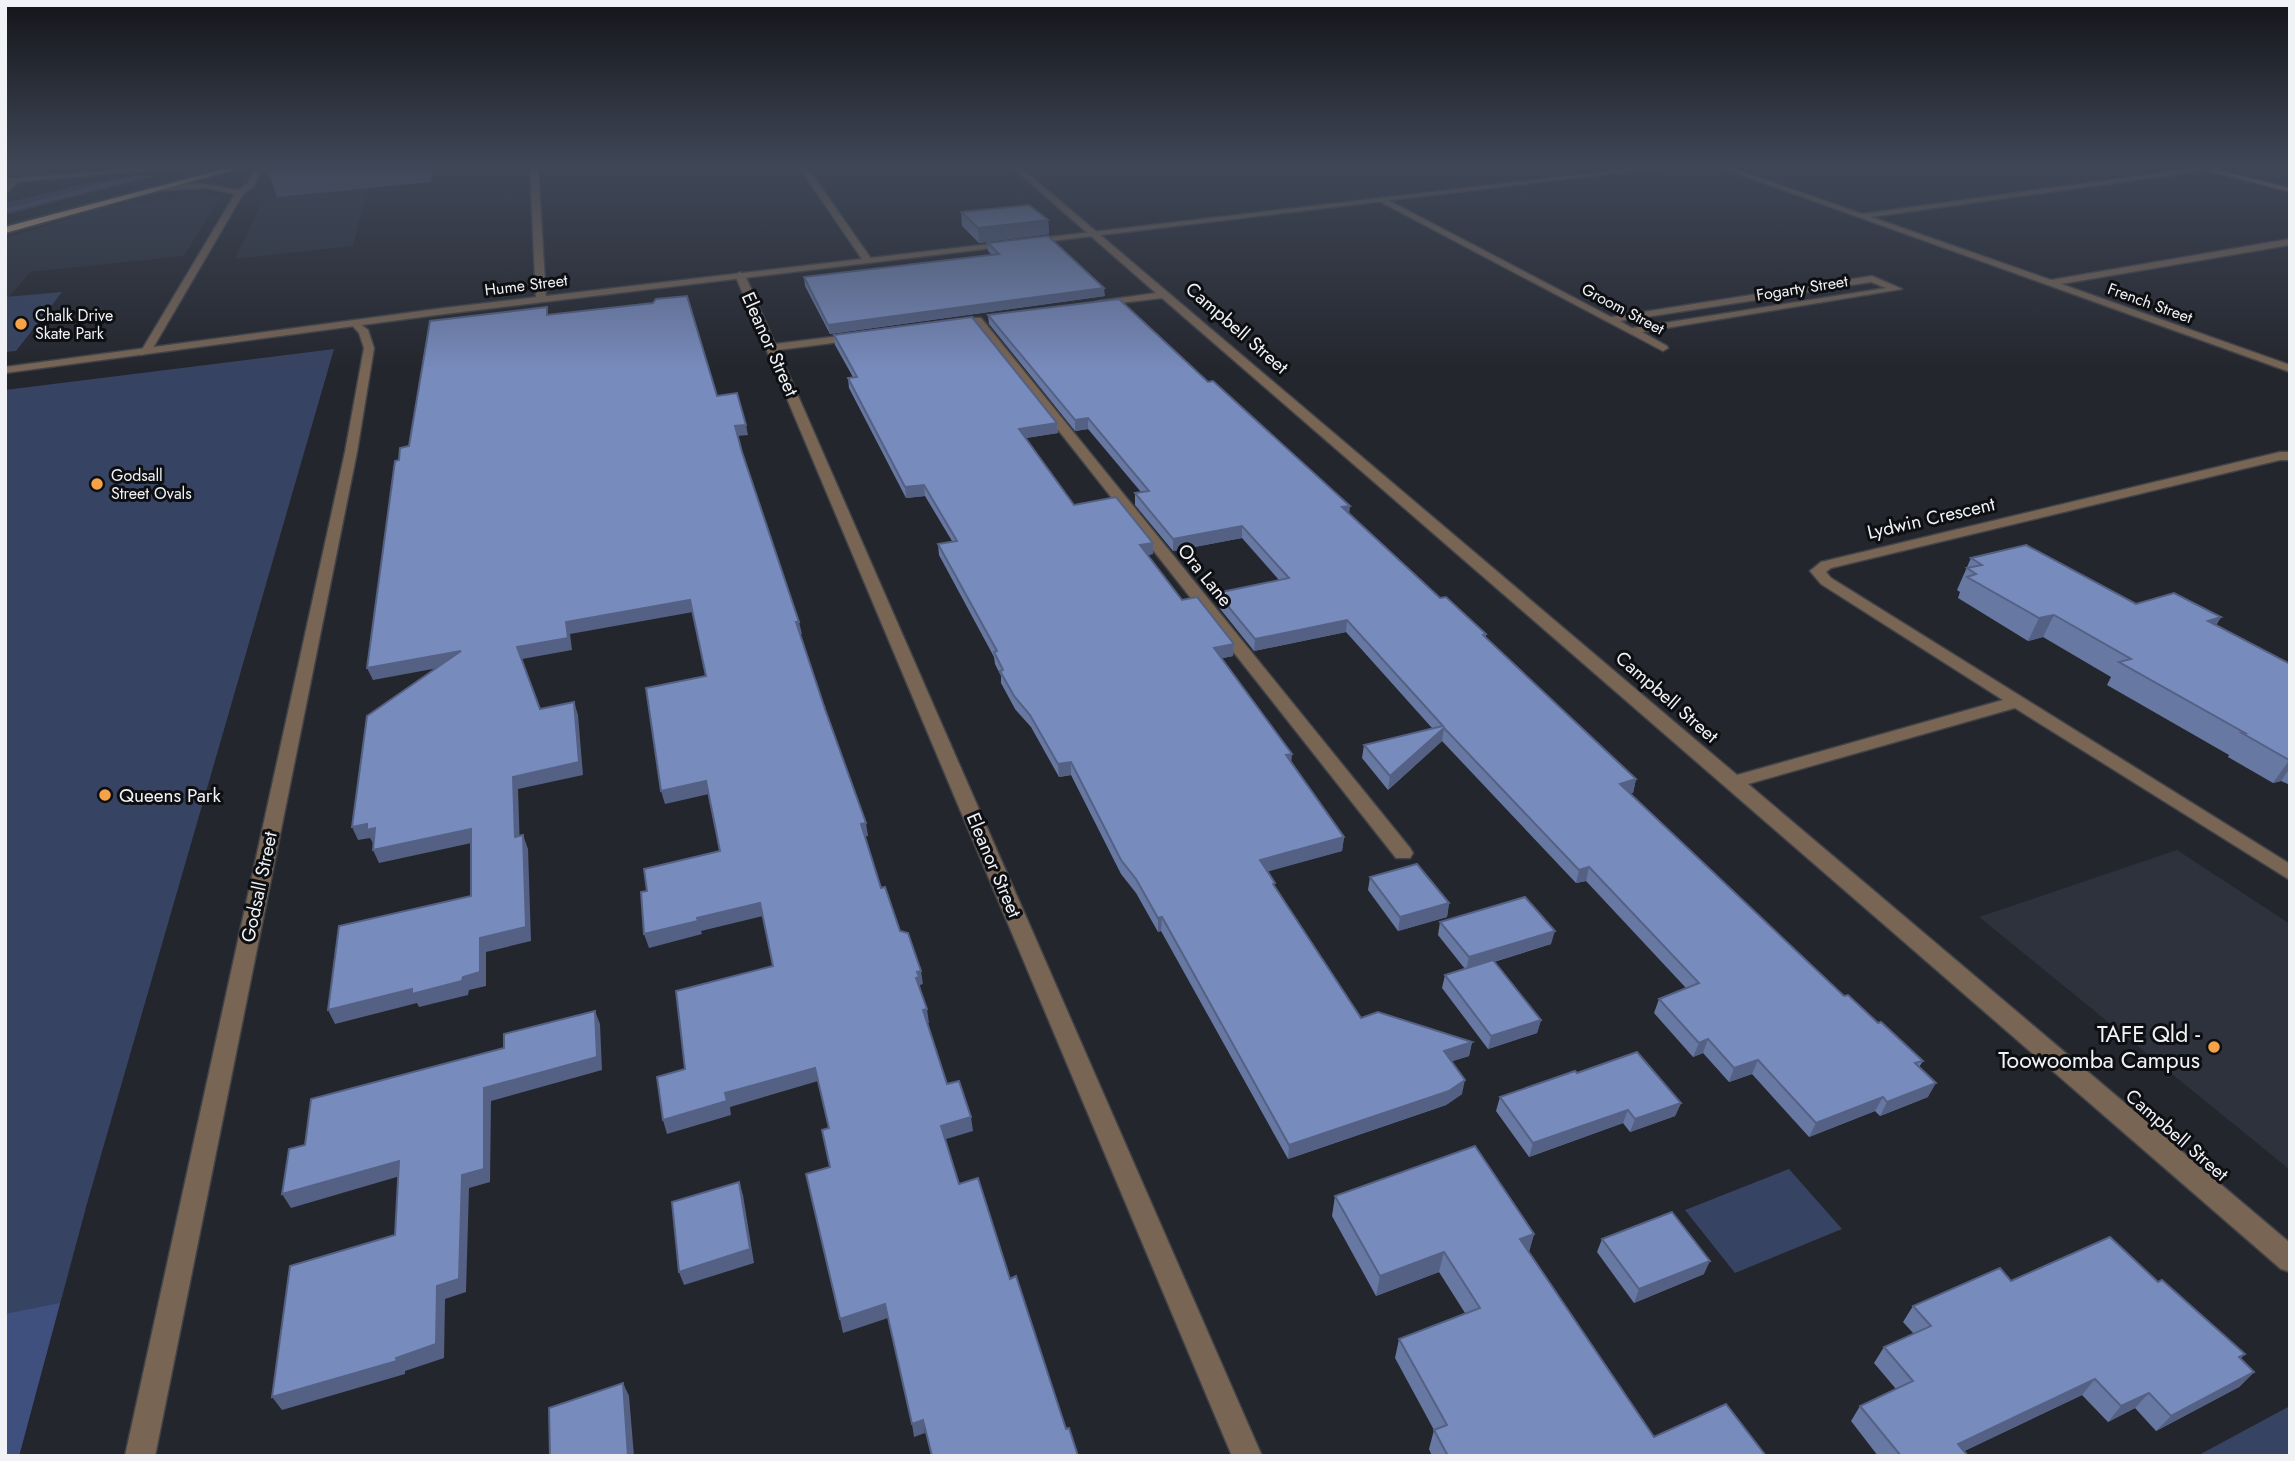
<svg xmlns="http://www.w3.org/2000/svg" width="2295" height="1461" font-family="Jost,sans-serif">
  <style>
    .built { fill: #2d323d }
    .green { fill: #374362 }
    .forest { fill: #3f507e }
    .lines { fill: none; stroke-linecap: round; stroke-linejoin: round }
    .stream { fill: #4d5472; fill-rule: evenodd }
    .minor-casing { stroke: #414349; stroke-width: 3 }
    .tertiary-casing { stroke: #414349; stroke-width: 3 }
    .secondary-casing { stroke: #414349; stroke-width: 3 }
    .trunk-casing { stroke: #414349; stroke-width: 4 }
    .minor { fill: #786554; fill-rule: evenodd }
    .tertiary { fill: #786554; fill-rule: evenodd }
    .secondary { fill: #a6896c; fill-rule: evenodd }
    .trunk { fill: #dab088; fill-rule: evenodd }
    .wall { fill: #6778a3 }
    .shaded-wall { fill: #546184 }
    .building { fill: #788bbd; stroke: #546184; stroke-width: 2 }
    .poi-dot { fill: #f6a247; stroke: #0e0f12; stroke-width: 2.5 }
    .labels { text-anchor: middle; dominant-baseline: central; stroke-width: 6; stroke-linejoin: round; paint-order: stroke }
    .far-street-label { font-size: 16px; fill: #f0f2f6; stroke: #0e0f12 }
    .far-poi-label { font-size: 16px; fill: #f0f2f6; stroke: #0e0f12; text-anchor: start }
    .street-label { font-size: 19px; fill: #f0f2f6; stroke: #0e0f12 }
    .poi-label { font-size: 19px; fill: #f0f2f6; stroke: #0e0f12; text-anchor: start }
    .near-poi-label { font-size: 23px; fill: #f0f2f6; stroke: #0e0f12; text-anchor: end }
  </style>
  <rect width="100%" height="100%" fill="#24262d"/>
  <g class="built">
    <path d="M368,188L353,246L235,259L264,198Z"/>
    <path d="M221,196L184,256L30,272L8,298L5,297V238L113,205Z"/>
    <path d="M2177,850L2290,924V1170L1979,917Z"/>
  </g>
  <g class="green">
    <path d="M160,174L155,176L5,215V203L93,182Z"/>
    <path d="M62,292L16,351L5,352V297Z"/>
    <path d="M334,349L88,1200L19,1456H5V390Z"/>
    <path d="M1789,1169L1842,1229L1735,1273L1685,1210Z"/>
    <path d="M2290,1406V1456H2197Z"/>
  </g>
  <path class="forest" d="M60,1303L19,1456H5V1314Z"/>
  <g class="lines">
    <path class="stream" d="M142,174L144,177L5,213V209Z"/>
    <defs>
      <g id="minor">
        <path d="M113,167H121L113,174L109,172Z"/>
        <path d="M252,167H260L262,170L253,187L243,194L150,353L141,355L140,353L235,194L207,188L151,191L147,189L196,183L239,190L247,184L254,170Z"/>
        <path d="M530,167H538L546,299L541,302L536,299Z"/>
        <path d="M799,167H807L872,260L870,262H864Z"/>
        <path d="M1012,167H1020L1737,775L2003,700L1821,584L1810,571L1821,562L2280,452H2290V460H2280L1831,568L1826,572L1831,578L2290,864V880L2015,708L1748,784L2290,1243V1272L2281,1269L1162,298L1095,306V302L1099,301L1156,293Z"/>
        <path d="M1601,167H1611L1622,172L1618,174Z"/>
        <path d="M1719,167H1729L1862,214L2202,167H2220L2216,169L1871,217L2051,280L2290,239V245L2061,284L2290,365V372Z"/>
        <path d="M12,179L19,181L5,194V187Z"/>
        <path d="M1382,197L1611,317L1872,276L1902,289L1642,332L1667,346L1668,348L1663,351L1379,201ZM1871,282L1886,288L1632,328L1620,321Z"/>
        <path d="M740,272L745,275L775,344L856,334L861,337L856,340L778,350L1262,1456H1232L735,275Z"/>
        <path d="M973,318H981L1410,848L1413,853L1410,858H1396L973,322Z"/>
        <path d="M355,320L368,330L374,348L357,452L155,1456H125L345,452L364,348L359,333L350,323Z"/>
      </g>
      <g id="tertiary">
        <path d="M156,167H183L5,183V179Z"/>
        <path d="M1646,167H1666L444,314L5,373V367L444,308Z"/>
      </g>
      <path id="secondary" d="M2194,167H2205L2290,188V192Z"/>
      <path id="trunk" d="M232,167H244L5,233V227Z"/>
    </defs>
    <use href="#minor" class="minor-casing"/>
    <use href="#tertiary" class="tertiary-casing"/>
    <use href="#secondary" class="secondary-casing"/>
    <use href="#trunk" class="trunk-casing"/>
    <use href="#minor" class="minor"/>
    <use href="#tertiary" class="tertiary"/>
    <use href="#secondary" class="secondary"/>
    <use href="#trunk" class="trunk"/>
  </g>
  <g class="wall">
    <path d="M961,212L1048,220L1049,234L979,243L962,226Z"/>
    <path d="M988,243L1105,296L830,334L805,286L804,277L992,255L988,251Z"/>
    <path d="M988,315L1349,514L1440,598L1486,634V638L1636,779L1633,793H1630L1844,996L1923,1061L1919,1067L1928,1097L1880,1116L1875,1111L1809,1137L1752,1074L1729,1082L1703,1053L1693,1057L1654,1013L1659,999L1686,988L1586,881L1576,883L1442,741L1388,790L1362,758L1364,745L1432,728L1346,632L1254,651L1217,605V593L1279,580L1242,538L1173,551L1135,505V493L1141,492L1088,429L1075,431L989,324Z"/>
    <path d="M834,335L1057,423L1058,433L1026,438L1074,505L1153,554L1147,555L1182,600L1234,644L1233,656L1222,658L1291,763L1344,837L1342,851L1267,871L1275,887L1361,1018L1472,1042L1469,1056L1452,1061L1462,1094L1446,1105L1288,1159L1161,931L1158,932L1136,893L1121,874L1071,775L1059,777L1031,727L1015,709L1001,683V676L995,664L994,657L939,555L938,544L952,541L925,496L906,498L849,388L848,378L853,377L835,345Z"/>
    <path d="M1971,558L2136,604L2221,617L2216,625L2290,664V785L2281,781L2273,783L2228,757L2229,755L2107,685L2111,677L2043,637L2028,641L1958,598L1960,592L1957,590Z"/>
    <path d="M1370,877L1449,903L1447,917L1398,931L1368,890Z"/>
    <path d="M1440,922L1551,944L1494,962L1541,1020L1537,1033L1488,1049L1442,988L1445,975L1465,969L1438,935Z"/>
    <path d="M1577,1073L1681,1103L1675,1116L1630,1132L1623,1123L1529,1157L1496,1111L1500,1097Z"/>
    <path d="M1335,1196L1534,1234L1529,1252L1654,1437L1766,1456H1432L1429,1449L1434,1430L1395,1358L1399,1339L1465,1313L1439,1272L1376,1296L1332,1216Z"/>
    <path d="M1602,1239L1704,1274L1634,1303L1597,1252Z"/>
    <path d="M2011,1281L2158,1282L2245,1354L2240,1359L2254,1372L2239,1387L2156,1431L2135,1408L2108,1422L2082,1395L1964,1451L1968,1456H1878L1851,1421L1860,1406L1896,1389L1874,1363L1884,1347L1914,1334L1903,1322L1913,1306Z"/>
  </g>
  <g class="shaded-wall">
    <path d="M289,167H433L431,182L277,197L267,168Z"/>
    <path d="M1048,220L1049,234L979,243L978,228Z"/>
    <path d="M1104,288L1105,296L830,334L828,325Z"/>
    <path d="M1088,418V429L1075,431V420Z"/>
    <path d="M1057,423L1058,433L1019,439V429Z"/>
    <path d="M746,425L748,435L737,436L735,426Z"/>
    <path d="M924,485L925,496L906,498L905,487Z"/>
    <path d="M1350,506L1349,517L1342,507Z"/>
    <path d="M1242,526V538L1173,551V539Z"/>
    <path d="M1153,543V554L1140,557V545Z"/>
    <path d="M690,600L693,612L570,634L572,650L522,659L517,647L566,622Z"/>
    <path d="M2054,615L2043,637L2028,641L2039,618Z"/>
    <path d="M2221,617L2208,639V621Z"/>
    <path d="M1347,620L1346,632L1254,651L1255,639Z"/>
    <path d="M796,622H799L802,634H799Z"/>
    <path d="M1234,644L1233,656L1214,660V648Z"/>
    <path d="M461,651L465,663L373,680L367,668Z"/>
    <path d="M574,702L578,715L583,775L518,789L520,851L515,837L513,777Z"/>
    <path d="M1444,728L1442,741L1388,790L1390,776Z"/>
    <path d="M1292,754L1291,767L1286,755Z"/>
    <path d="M2290,759V768L2281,781L2273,783Z"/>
    <path d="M1071,762V775L1059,777L1058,764Z"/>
    <path d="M1636,779L1633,793L1617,797L1620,784Z"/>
    <path d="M706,781L709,794L665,804L661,791Z"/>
    <path d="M866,823L868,836L863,837L861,824Z"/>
    <path d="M367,824L375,828L373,843L370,838L358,840L352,827Z"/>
    <path d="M471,829L476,842L379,863L373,850Z"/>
    <path d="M523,835L528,849L531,941L486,952V986L469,990L468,995L419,1007L417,1003L335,1024L328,1010L463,977Z"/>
    <path d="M1344,837L1342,851L1259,874L1260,860Z"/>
    <path d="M1589,867L1586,881L1576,883L1579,870Z"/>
    <path d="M760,903L763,916L701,931L702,934L649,948L644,934L697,918Z"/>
    <path d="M1449,903L1447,917L1398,931L1400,917Z"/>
    <path d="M1162,917L1161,931L1158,932V918Z"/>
    <path d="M1555,931L1551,944L1466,970L1469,957Z"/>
    <path d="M921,971L923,984L920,985L921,991L916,978L917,972Z"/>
    <path d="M927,1009L929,1023H925L923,1010Z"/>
    <path d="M595,1011L600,1024L602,1070L491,1101L490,1182L469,1188L466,1292L445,1299L444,1358L405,1371V1374L282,1410L272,1397L396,1358L437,1286L462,1175L484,1088Z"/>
    <path d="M1541,1020L1537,1033L1488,1049L1491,1036Z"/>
    <path d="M1708,1039L1703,1053L1693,1057L1699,1043Z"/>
    <path d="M1472,1042L1469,1056L1441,1065L1444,1051Z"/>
    <path d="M1758,1060L1752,1074L1729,1082L1734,1068Z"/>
    <path d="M815,1068L818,1081L730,1107L731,1115L667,1134L663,1120L725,1093Z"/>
    <path d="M1465,1080L1462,1094L1446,1105L1288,1159L1289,1145Z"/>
    <path d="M1936,1083L1928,1097L1880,1116L1887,1102Z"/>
    <path d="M1883,1097L1875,1111L1809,1137L1816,1123Z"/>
    <path d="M1681,1103L1675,1116L1630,1132L1635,1119Z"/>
    <path d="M1628,1110L1623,1123L1529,1157L1533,1143Z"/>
    <path d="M971,1117L973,1131L943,1140L941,1126Z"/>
    <path d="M399,1161L407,1174L291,1208L282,1194Z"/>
    <path d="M739,1182L743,1195L754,1263L684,1285L679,1272Z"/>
    <path d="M1534,1234L1528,1254L1520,1239Z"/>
    <path d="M1444,1252L1439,1272L1376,1296L1380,1276Z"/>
    <path d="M1710,1261L1704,1274L1634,1303L1639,1289Z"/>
    <path d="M885,1304L888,1318L843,1333L840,1319Z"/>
    <path d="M2254,1372L2239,1387L2156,1431L2171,1416Z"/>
    <path d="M2095,1379L2082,1395L1954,1456L1958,1444Z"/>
    <path d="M623,1383L629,1396L634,1456H628Z"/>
    <path d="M2149,1393L2135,1408L2108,1422L2121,1406Z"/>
    <path d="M923,1420L925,1433L914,1437L912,1424Z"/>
  </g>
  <g class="building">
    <path d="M268,167H289L267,168Z"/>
    <path d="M1029,205L1048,220L978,228L961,212Z"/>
    <path d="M1048,236L1104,288L828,325L804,277L999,254L988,243Z"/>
    <path d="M687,296L717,396L737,393L746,425L735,426L742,452L799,622H796L825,709L866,823L861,824L881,888L885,887L900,931L908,933L921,971L917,972L919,977L916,978L927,1009L923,1010L947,1084L959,1081L971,1117L941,1126L959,1184L978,1178L1010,1279L1016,1276L1066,1429L1069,1428L1078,1456H932L923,1420L912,1424L885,1304L840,1319L806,1174L830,1167L822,1130L829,1128L815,1068L725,1093L727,1101L663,1120L657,1077L685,1069L676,991L773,966L760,903L697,918L698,921L644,934L641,892L647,891L644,869L720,851L706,781L661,791L646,688L706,676L690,600L566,622L568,638L517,647L540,709L574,702L579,762L513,777L515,837L523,835L526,927L480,938V972L463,977L462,981L412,994V989L328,1010L339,926L471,896V829L373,850L375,828L367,830V824L352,827L367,716L461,651L367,668L395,461L399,460L400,448L409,446L430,321L547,307V315L653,303L656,299Z"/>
    <path d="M1119,299L1208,382L1213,381L1350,506L1342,507L1440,598L1446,597L1486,634L1483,635L1636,779L1620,784L1844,996L1848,995L1878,1023L1881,1022L1923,1061L1915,1063L1936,1083L1887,1102L1883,1097L1816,1123L1758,1060L1734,1068L1708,1039L1699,1043L1659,999L1699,983L1589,867L1579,870L1444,728L1390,776L1364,745L1443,726L1347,620L1255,639L1217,593L1289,578L1242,526L1173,539L1135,493L1149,491L1088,418L1075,420L988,315Z"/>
    <path d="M972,317L1057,423L1019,429L1074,505L1116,497L1153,543L1140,545L1182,600L1197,597L1234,644L1214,648L1292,754L1286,755L1344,837L1260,860L1275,883L1273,884L1361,1018L1378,1012L1472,1042L1444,1051L1465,1080L1449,1091L1289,1145L1162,917L1158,918L1136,879L1121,860L1071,762L1058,764L1030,715L1014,696L1000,671L1003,670L994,652L997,651L938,544L957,541L924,485L905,487L848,378L857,377L834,335Z"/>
    <path d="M2026,545L2136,604L2174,593L2221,617L2208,621L2290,664V759L2289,760L2242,733H2245L2119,662L2131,659L2054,615L2039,618L1967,577L1976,574L1967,568L1982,565L1971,558Z"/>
    <path d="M1417,864L1449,903L1400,917L1370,877Z"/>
    <path d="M1525,897L1555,931L1469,957L1440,922Z"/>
    <path d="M1493,960L1541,1020L1491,1036L1445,975Z"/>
    <path d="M595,1011L597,1057L484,1088V1169L462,1175L459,1279L437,1286L436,1344L396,1358L397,1361L272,1397L290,1266L395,1235L399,1161L282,1194L289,1149L305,1145L311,1099L504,1048V1034Z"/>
    <path d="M1637,1052L1681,1103L1635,1119L1628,1110L1533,1143L1500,1097L1575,1071L1577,1073Z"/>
    <path d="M1475,1146L1534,1234L1520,1239L1654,1437L1726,1404L1766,1456H1448L1434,1430L1447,1425L1399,1339L1480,1308L1444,1252L1380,1276L1335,1196Z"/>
    <path d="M739,1182L750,1249L679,1272L672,1202Z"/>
    <path d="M1672,1212L1710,1261L1639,1289L1602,1239Z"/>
    <path d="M2110,1237L2158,1282L2162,1280L2245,1354L2239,1357L2254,1372L2171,1416L2149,1393L2121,1406L2095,1379L1958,1444L1968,1456H1901L1860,1406L1913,1381L1884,1347L1931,1326L1913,1306L2000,1268L2011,1281Z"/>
    <path d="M623,1383L628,1456H550L549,1408Z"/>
  </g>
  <linearGradient id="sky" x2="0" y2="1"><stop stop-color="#141519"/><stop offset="0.45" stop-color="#3f4757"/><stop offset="1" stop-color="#3f4757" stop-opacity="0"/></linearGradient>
  <rect width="2295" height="371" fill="url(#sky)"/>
  <g class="poi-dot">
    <circle cx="21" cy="324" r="7"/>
    <circle cx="97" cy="484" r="7"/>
    <circle cx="105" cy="795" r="7"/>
    <circle cx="2214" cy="1047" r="7"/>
  </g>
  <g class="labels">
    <g class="far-street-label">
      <text transform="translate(526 285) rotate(-7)">Hume Street</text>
      <text transform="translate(1802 288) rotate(-9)">Fogarty Street</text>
      <text transform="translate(2150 303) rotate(20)">French Street</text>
      <text transform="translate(1623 309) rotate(28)">Groom Street</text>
    </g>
    <g class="far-poi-label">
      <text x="35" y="315">Chalk Drive<tspan x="35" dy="18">Skate Park</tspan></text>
      <text x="111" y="475">Godsall<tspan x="111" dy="18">Street Ovals</tspan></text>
    </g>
    <g class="street-label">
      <text transform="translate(1237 328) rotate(41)">Campbell Street</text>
      <text transform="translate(770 344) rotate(66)">Eleanor Street</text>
      <text transform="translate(1931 518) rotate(-13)">Lydwin Crescent</text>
      <text transform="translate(1205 575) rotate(51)">Ora Lane</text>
      <text transform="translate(1667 697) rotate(41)">Campbell Street</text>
      <text transform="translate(994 865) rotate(67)">Eleanor Street</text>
      <text transform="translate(259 887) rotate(-78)">Godsall Street</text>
      <text transform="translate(2177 1135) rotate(41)">Campbell Street</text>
    </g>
    <g class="poi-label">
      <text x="119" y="795">Queens Park</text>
    </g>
    <g class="near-poi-label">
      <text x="2200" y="1034">TAFE Qld -<tspan x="2200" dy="26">Toowoomba Campus</tspan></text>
    </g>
  </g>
  <rect width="2295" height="1461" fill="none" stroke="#f0f2f6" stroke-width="14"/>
</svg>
